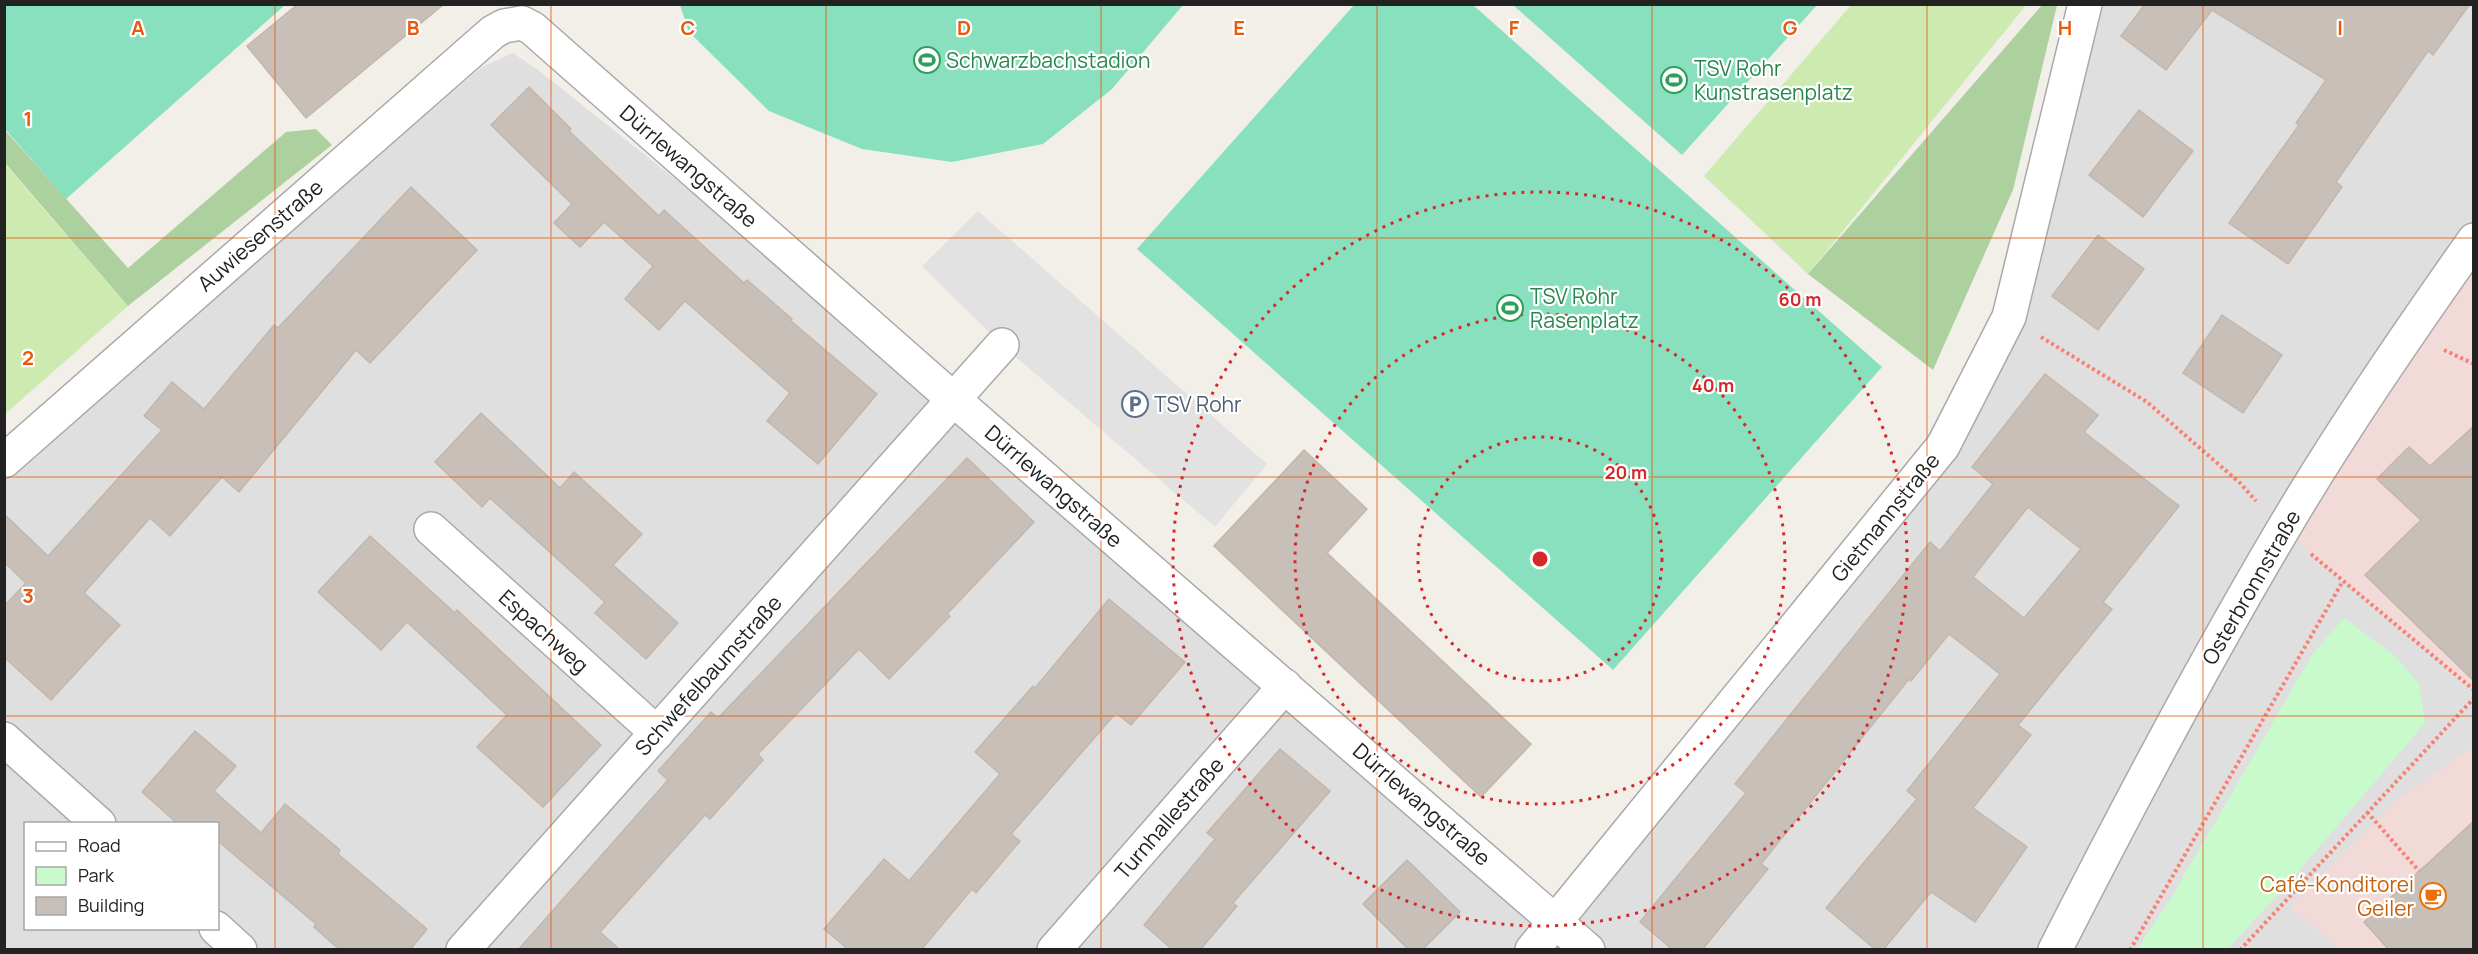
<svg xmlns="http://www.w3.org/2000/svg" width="2478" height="954" font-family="Manrope,sans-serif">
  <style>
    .residential { fill: #e0dfdf; fill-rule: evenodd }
    .commercial { fill: #f2dad9 }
    .grass { fill: #cdebb0 }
    .forest { fill: #add19e }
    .park { fill: #c8facc }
    .pitch { fill: #88e0be }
    .parking { fill: #e2e2e2 }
    .building { fill: #c7bfb8; stroke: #c4b6ab; stroke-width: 1.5; fill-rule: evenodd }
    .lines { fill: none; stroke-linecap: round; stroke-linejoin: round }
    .minor-casing { stroke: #a9a9a9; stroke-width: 36 }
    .path { stroke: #fa8072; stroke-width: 4; stroke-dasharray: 3 3; stroke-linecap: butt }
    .minor { stroke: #fff; stroke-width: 33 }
    .grid { fill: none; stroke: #e8590c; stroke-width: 1.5; stroke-opacity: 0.55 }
    .ring { fill: none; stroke: #d62828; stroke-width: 3; stroke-dasharray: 3 6 }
    .labels { text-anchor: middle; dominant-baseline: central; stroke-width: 4.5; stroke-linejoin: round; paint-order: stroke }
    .leisure-label { font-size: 21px; fill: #27864d; stroke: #fff; text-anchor: start }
    .street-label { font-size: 21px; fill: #222; stroke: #fff }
    .service-label { font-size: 21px; fill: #4e5e75; stroke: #fff; text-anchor: start }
    .food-label { font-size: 21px; fill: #c56008; stroke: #fff; text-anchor: end }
    .grid-label { font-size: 20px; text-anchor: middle; font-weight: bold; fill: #e8590c; stroke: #fff; stroke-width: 4.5; stroke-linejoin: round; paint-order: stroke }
    .centre { fill: #d62828; stroke: #fff; stroke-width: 3 }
    .ring-label { font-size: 18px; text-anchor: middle; font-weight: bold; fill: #d62828; stroke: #fff; stroke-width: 4.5; stroke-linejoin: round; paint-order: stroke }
  </style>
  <rect width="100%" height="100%" fill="#f2efe9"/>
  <path class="residential" d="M2085,5H2473V949H5L4,461L123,356L419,120L482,67L513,53L538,70L953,399L1555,919L1943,446L2009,317ZM26,824H218V928H26Z"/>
  <g class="commercial">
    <path d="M2473,240L2474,684L2470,688L2283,530Z"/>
    <path d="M2473,746V949H2341L2290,907L2396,801Z"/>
  </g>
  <g class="grass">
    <path d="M2027,4L1808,274L1704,176L1851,5Z"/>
    <path d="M4,163L128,306L5,414H4Z"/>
  </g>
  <g class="forest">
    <path d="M2042,5H2057L2013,190L1933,370L1808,274Z"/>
    <path d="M4,129L128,268L286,132L316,129L332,145L128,306L5,163Z"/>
  </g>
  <path class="park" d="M2344,618L2395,656L2419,684L2425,723L2292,879L2228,949H2137L2167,905L2312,655Z"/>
  <g class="pitch">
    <path d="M4,5L5,4L285,5L66,199L5,129Z"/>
    <path d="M680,5V4L1183,5L1112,89L1043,144L952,162L862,149L769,111L689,32Z"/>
    <path d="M1354,5H1473L1882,367L1613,670L1137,249Z"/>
    <path d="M1513,5H1817L1682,155Z"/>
  </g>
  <path class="parking" d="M978,211L1267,464L1215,527L1002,345L922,266Z"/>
  <g class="building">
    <path d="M298,4H444L306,118L247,46Z"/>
    <path d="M2145,4H2470L2433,55L2428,51L2336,182L2342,187L2288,264L2229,223L2299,125L2296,123L2326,80L2212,10L2166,70L2121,36Z"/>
    <path d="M529,87L571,129L569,131L659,216L664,210L744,283L747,280L792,319L791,321L877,394L818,464L767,421L790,393L685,301L659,330L625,299L653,266L604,222L580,247L554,223L572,204L491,125Z"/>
    <path d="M2139,110L2193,151L2143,217L2089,175Z"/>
    <path d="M411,187L477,250L370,363L356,350L239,492L222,477L170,536L150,518L84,593L120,625L51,700L4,657V606L26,583L4,562V514L48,556L162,430L144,416L172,382L204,409L274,325L278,328Z"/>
    <path d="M2098,235L2144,269L2098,330L2052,296Z"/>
    <path d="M2222,315L2282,355L2243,413L2183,373Z"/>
    <path d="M2045,374L2098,415L2084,432L2179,506L2103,602L2112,609L2018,725L2031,735L1973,808L2027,847L1975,922L1931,892L1883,950H1876L1826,908L1917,799L1907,791L2000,674L1949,634L1911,681L1909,679L1761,864L1768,869L1702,950H1673L1640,922L1746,793L1735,784L1803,699L1930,542L1940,551L1993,484L1972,467ZM2028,507L2081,549L2024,618L1973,577Z"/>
    <path d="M481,413L560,488L574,472L642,534L613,565L678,623L646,659L595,613L605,602L490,498L482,507L435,462Z"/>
    <path d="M2474,426V681L2365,575L2421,520L2377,479L2409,447L2430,466Z"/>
    <path d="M1304,450L1367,509L1327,553L1531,744L1481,797L1214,546Z"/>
    <path d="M967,458L1034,522L947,614L950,616L889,679L859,649L758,754L763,760L710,819L705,815L600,932L620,950H518L668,780L658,771L711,712L718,718Z"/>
    <path d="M370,536L455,613L457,610L601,745L543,807L477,747L507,715L407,622L381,650L318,592Z"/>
    <path d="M1109,599L1185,662L1131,725L1116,713L1011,834L1020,841L976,893L972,889L921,950H849L824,929L884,859L909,881L1000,774L975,752L1033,686L1035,688Z"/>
    <path d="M195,731L236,766L214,791L261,833L285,804L340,850L338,854L427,929L410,950H340L314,927L316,924L218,841V824H178L142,792Z"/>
    <path d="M1280,749L1330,791L1233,903L1237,906L1200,950H1173L1144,925L1215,839L1207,833Z"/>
    <path d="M2474,821V950H2389L2364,922Z"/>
    <path d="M1407,860L1460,912L1422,950H1409L1363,904Z"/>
  </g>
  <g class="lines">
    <defs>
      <g id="minor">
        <path d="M522,23L532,28L953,399L1588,950"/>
        <path d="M4,461L493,32L504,26L522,23"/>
        <path d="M431,529L657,733"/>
        <path d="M4,739L99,824"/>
        <path d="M216,928L240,950"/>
        <path d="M463,950L1002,345"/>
        <path d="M1054,950L1285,686"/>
        <path d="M1532,950L1943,446L2009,317L2085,4"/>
        <path d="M2055,950C2127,808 2201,668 2282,531C2341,431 2407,335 2474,240"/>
      </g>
    </defs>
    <use href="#minor" class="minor-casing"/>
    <g class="path">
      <path d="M2041,337L2147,402L2240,483L2256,501"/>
      <path d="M2444,350L2474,364"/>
      <path d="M2311,554L2474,690"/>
      <path d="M2367,812L2419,871"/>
      <path d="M2130,950L2343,581"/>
      <path d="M2240,950L2474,698"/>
    </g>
    <use href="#minor" class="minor"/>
  </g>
  <path class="grid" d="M275,4V950M551,4V950M826,4V950M1101,4V950M1377,4V950M1652,4V950M1927,4V950M2203,4V950M4,238H2474M4,477H2474M4,716H2474"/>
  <g class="ring">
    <circle cx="1540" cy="559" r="122"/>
    <circle cx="1540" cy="559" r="245"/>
    <circle cx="1540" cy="559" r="367"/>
  </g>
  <defs>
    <symbol id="stadium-ring" viewBox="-11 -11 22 22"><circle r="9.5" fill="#fff" stroke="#2e9e5b" stroke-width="1.5"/><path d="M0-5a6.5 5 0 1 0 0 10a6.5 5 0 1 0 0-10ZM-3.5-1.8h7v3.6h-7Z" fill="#2e9e5b"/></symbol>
    <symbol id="parking-ring" viewBox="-11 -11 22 22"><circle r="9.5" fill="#fff" stroke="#5c6f8a" stroke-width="1.5"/><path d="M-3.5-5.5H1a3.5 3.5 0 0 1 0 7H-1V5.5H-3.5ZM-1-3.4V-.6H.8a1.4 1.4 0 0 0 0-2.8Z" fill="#5c6f8a"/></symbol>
    <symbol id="cafe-ring" viewBox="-11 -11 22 22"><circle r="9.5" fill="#fff" stroke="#e8710a" stroke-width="1.5"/><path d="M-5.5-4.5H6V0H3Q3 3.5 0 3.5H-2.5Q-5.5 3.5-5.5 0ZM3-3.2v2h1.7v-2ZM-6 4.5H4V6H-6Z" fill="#e8710a"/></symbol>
  </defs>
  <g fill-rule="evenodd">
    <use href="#stadium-ring" x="912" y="45" width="30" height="30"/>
    <use href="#stadium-ring" x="1659" y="65" width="30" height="30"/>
    <use href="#stadium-ring" x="1495" y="293" width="30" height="30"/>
    <use href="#parking-ring" x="1120" y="389" width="30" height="30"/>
    <use href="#cafe-ring" x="2418" y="881" width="30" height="30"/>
  </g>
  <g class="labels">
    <g class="leisure-label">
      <text x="946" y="60">Schwarzbachstadion</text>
      <text x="1694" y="68">TSV Rohr<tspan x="1694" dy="24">Kunstrasenplatz</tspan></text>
      <text x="1530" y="296">TSV Rohr<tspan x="1530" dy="24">Rasenplatz</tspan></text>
    </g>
    <g class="street-label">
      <text transform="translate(689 166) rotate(41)">Dürrlewangstraße</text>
      <text transform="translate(260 235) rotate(-41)">Auwiesenstraße</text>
      <text transform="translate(1054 486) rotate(41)">Dürrlewangstraße</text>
      <text transform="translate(1885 517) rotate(-51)">Gietmannstraße</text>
      <text transform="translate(2251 587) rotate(-60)">Osterbronnstraße</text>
      <text transform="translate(544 631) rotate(42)">Espachweg</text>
      <text transform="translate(708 675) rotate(-48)">Schwefelbaumstraße</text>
      <text transform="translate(1422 804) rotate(41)">Dürrlewangstraße</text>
      <text transform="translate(1169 818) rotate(-49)">Turnhallestraße</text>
    </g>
    <g class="service-label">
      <text x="1154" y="404">TSV Rohr</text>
    </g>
    <g class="food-label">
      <text x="2414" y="884">Café-Konditorei<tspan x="2414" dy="24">Geiler</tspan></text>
    </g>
  </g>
  <g class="grid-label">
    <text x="138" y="35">A</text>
    <text x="413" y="35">B</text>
    <text x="688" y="35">C</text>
    <text x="964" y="35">D</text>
    <text x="1239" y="35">E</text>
    <text x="1514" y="35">F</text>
    <text x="1790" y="35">G</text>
    <text x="2065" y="35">H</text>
    <text x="2340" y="35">I</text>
    <text x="28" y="126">1</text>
    <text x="28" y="365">2</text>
    <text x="28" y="603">3</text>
  </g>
  <circle cx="1540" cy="559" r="9" class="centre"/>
  <g class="ring-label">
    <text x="1800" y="306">60 m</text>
    <text x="1713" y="392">40 m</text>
    <text x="1626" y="479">20 m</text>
  </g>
  <rect width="2478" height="954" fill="none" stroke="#222222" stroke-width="12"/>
  <rect x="24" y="822" width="195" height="108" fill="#ffffff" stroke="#a7a7a7" stroke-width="1.5"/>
  <rect x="36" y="842" width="30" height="9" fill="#ffffff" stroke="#a7a7a7" stroke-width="1.5"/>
  <text x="78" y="852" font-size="18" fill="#222222">Road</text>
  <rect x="36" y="867" width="30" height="18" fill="#c8facc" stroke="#a7a7a7" stroke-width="1.5"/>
  <text x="78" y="882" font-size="18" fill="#222222">Park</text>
  <rect x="36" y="897" width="30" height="18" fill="#c7bfb8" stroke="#a7a7a7" stroke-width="1.5"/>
  <text x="78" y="912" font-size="18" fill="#222222">Building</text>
</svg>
